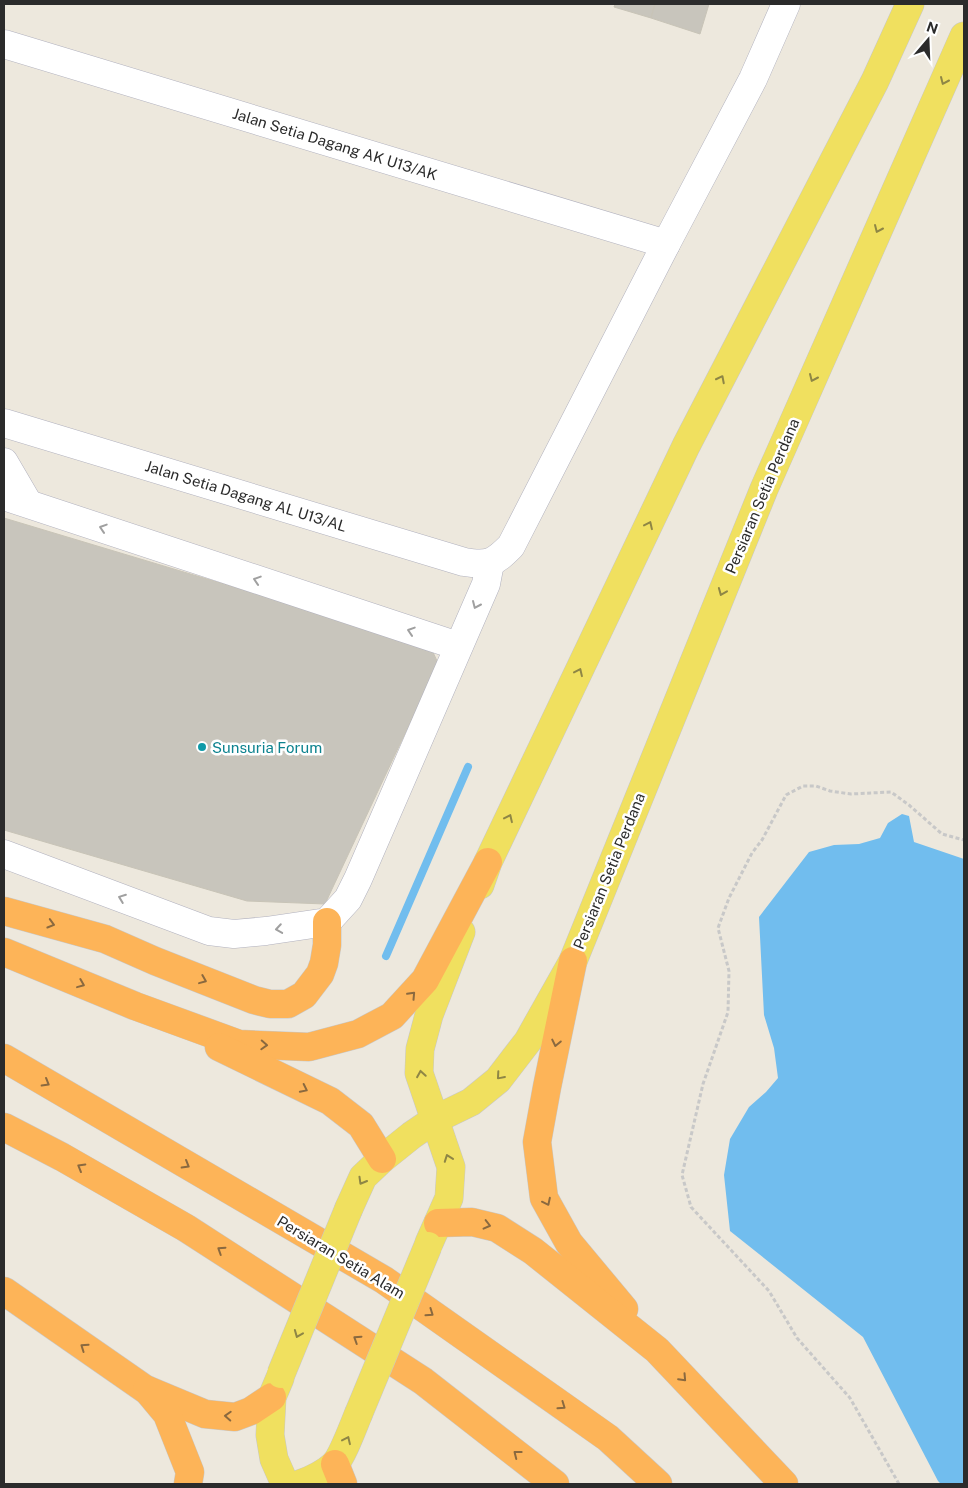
<svg xmlns="http://www.w3.org/2000/svg" width="968" height="1488" font-family="'Public Sans',sans-serif">
  <style>
    .water { fill: #71bdee }
    .lines { fill: none; stroke-linecap: round; stroke-linejoin: round }
    .stream { stroke: #71bdee; stroke-width: 8 }
    .building { fill: #c8c5bc; stroke: #c8c4b7 }
    .minor-casing { stroke: #b1b1be; stroke-width: 29 }
    .major-casing { stroke: #c8c8c8; stroke-width: 29 }
    .highway-casing { stroke: #c8c8c8; stroke-width: 29 }
    .path { stroke: #c8c8c8; stroke-width: 3; stroke-dasharray: 4 2.5; stroke-linecap: butt }
    .minor { stroke: #fff; stroke-width: 28 }
    .major { stroke: #f0e05f; stroke-width: 28 }
    .highway { stroke: #fdb458; stroke-width: 28 }
    .major-bridge-casing { stroke: #c8c8c8; stroke-width: 29; stroke-linecap: butt }
    .major-bridge { stroke: #f0e05f; stroke-width: 28 }
    .oneway { stroke: #8e8645 }
    .oneway2 { stroke: #a0a0a0 }
    .oneway3 { stroke: #8a693f }
    .culture-dot { fill: #0f9aa8; stroke: #fff; stroke-width: 2 }
    .labels { text-anchor: middle; dominant-baseline: central; stroke-width: 5; stroke-linejoin: round; paint-order: stroke }
    .street-label { font-size: 15px; fill: #2b2b2b; stroke: #fff }
    .culture-label { font-size: 15px; fill: #0d838f; stroke: #fff; text-anchor: start }
  </style>
  <rect width="100%" height="100%" fill="#ede8dd"/>
  <path class="water" d="M902,814L909,816L914,842L964,859V1484H941L938,1481L863,1337L730,1231L724,1175L730,1139L749,1107L766,1092L778,1078L774,1048L764,1015L759,917L809,852L834,845L859,844L880,838L888,823Z"/>
  <g class="lines">
    <path class="stream" d="M386,956L468,767"/>
  </g>
  <g class="building">
    <path d="M615,4H655L651,18L614,7Z"/>
    <path d="M655,4H709L700,34L651,18Z"/>
    <path d="M4,518L430,646L438,663L325,904L247,901L4,830Z"/>
  </g>
  <g class="lines">
    <defs>
      <g id="minor">
        <path d="M4,44L666,244"/>
        <path d="M4,423L464,562C489,566 494,563 511,546L666,244L753,79L786,4"/>
        <path d="M4,462L28,503"/>
        <path d="M4,496L458,646"/>
        <path d="M4,854L209,931L234,934L266,931L327,922L348,899L358,879L486,584L490,563"/>
      </g>
      <g id="major">
        <path d="M480,885L488,862L686,446L875,81L910,4"/>
        <path d="M349,1208L363,1177L382,1159L412,1135L434,1120L471,1102L498,1080L528,1041L573,961L764,489L964,36"/>
        <path d="M429,1243L449,1198L451,1167L419,1073L420,1049L429,1015L461,932"/>
        <path d="M280,1378L272,1397L270,1435L274,1459L285,1484"/>
        <path d="M300,1484C311,1480 325,1473 334,1465C342,1457 353,1427 358,1415"/>
      </g>
      <g id="highway">
        <path d="M4,911L105,939L155,961L254,1000L270,1004H288L304,995L320,974L324,963L327,945V922"/>
        <path d="M4,952L135,1006L239,1044L309,1047L358,1034L392,1016L425,980L488,862"/>
        <path d="M573,961L547,1087L537,1142L544,1198L569,1243L624,1309"/>
        <path d="M219,1047L330,1101L361,1125L382,1159"/>
        <path d="M4,1058L384,1280L608,1438L658,1484"/>
        <path d="M4,1127L62,1157L186,1228L423,1381L555,1484"/>
        <path d="M438,1223L472,1222L497,1228L533,1251L657,1350L784,1484"/>
        <path d="M4,1291L145,1389L205,1414L235,1417L251,1411L272,1397"/>
        <path d="M147,1390L167,1414L190,1472L188,1484"/>
        <path d="M335,1464L343,1484"/>
      </g>
    </defs>
    <use href="#minor" class="minor-casing"/>
    <use href="#major" class="major-casing"/>
    <use href="#highway" class="highway-casing"/>
    <path class="path" d="M899,1484L850,1398L797,1338L769,1291L691,1207L682,1175L703,1084L728,1012L729,971L718,928L729,898L752,853L762,840L786,795L803,786H816L830,791L851,794L891,792L909,805L942,834L964,840"/>
    <use href="#minor" class="minor"/>
    <use href="#major" class="major"/>
    <use href="#highway" class="highway"/>
    <defs>
      <g id="major-bridge">
        <path d="M281,1374L349,1208"/>
        <path d="M358,1415L428,1246"/>
      </g>
    </defs>
    <use href="#major-bridge" class="major-bridge-casing"/>
    <use href="#major-bridge" class="major-bridge"/>
  </g>
  <defs><path id="oneway-chevron" d="M-2-3.5L2.5 0L-2 3.5" fill="none" stroke-width="1.6" stroke-linecap="round" stroke-linejoin="round" transform="scale(1.25)"/></defs>
  <g class="oneway">
    <use href="#oneway-chevron" transform="translate(944 81) rotate(114)"/>
    <use href="#oneway-chevron" transform="translate(878 229) rotate(114)"/>
    <use href="#oneway-chevron" transform="translate(813 378) rotate(114)"/>
    <use href="#oneway-chevron" transform="translate(721 379) rotate(-63)"/>
    <use href="#oneway-chevron" transform="translate(649 525) rotate(-65)"/>
    <use href="#oneway-chevron" transform="translate(722 592) rotate(112)"/>
    <use href="#oneway-chevron" transform="translate(579 672) rotate(-65)"/>
    <use href="#oneway-chevron" transform="translate(509 818) rotate(-65)"/>
    <use href="#oneway-chevron" transform="translate(421 1074) rotate(-99)"/>
    <use href="#oneway-chevron" transform="translate(500 1076) rotate(131)"/>
    <use href="#oneway-chevron" transform="translate(448 1158) rotate(-110)"/>
    <use href="#oneway-chevron" transform="translate(362 1181) rotate(120)"/>
    <use href="#oneway-chevron" transform="translate(298 1334) rotate(112)"/>
    <use href="#oneway-chevron" transform="translate(347 1440) rotate(-65)"/>
  </g>
  <g class="oneway2">
    <use href="#oneway-chevron" transform="translate(103 528) rotate(-162)"/>
    <use href="#oneway-chevron" transform="translate(257 580) rotate(-162)"/>
    <use href="#oneway-chevron" transform="translate(476 605) rotate(114)"/>
    <use href="#oneway-chevron" transform="translate(411 631) rotate(-162)"/>
    <use href="#oneway-chevron" transform="translate(122 898) rotate(-159)"/>
    <use href="#oneway-chevron" transform="translate(279 929) rotate(171)"/>
  </g>
  <g class="oneway3">
    <use href="#oneway-chevron" transform="translate(51 924) rotate(16)"/>
    <use href="#oneway-chevron" transform="translate(203 980) rotate(22)"/>
    <use href="#oneway-chevron" transform="translate(81 984) rotate(22)"/>
    <use href="#oneway-chevron" transform="translate(412 995) rotate(-47)"/>
    <use href="#oneway-chevron" transform="translate(556 1043) rotate(102)"/>
    <use href="#oneway-chevron" transform="translate(264 1045) rotate(3)"/>
    <use href="#oneway-chevron" transform="translate(46 1083) rotate(30)"/>
    <use href="#oneway-chevron" transform="translate(304 1089) rotate(26)"/>
    <use href="#oneway-chevron" transform="translate(186 1165) rotate(30)"/>
    <use href="#oneway-chevron" transform="translate(81 1167) rotate(-150)"/>
    <use href="#oneway-chevron" transform="translate(547 1202) rotate(64)"/>
    <use href="#oneway-chevron" transform="translate(487 1225) rotate(14)"/>
    <use href="#oneway-chevron" transform="translate(221 1250) rotate(-147)"/>
    <use href="#oneway-chevron" transform="translate(430 1313) rotate(35)"/>
    <use href="#oneway-chevron" transform="translate(357 1339) rotate(-147)"/>
    <use href="#oneway-chevron" transform="translate(84 1347) rotate(-145)"/>
    <use href="#oneway-chevron" transform="translate(683 1378) rotate(47)"/>
    <use href="#oneway-chevron" transform="translate(562 1406) rotate(35)"/>
    <use href="#oneway-chevron" transform="translate(228 1416) rotate(-177)"/>
    <use href="#oneway-chevron" transform="translate(517 1454) rotate(-142)"/>
  </g>
  <circle class="culture-dot" cx="202" cy="747" r="5"/>
  <g class="labels">
    <g class="street-label">
      <text transform="translate(335 144) rotate(17)">Jalan Setia Dagang AK U13/AK</text>
      <text transform="translate(246 496) rotate(17)">Jalan Setia Dagang AL U13/AL</text>
      <text transform="translate(762 496) rotate(-67)">Persiaran Setia Perdana</text>
      <text transform="translate(609 871) rotate(-68)">Persiaran Setia Perdana</text>
      <text transform="translate(341 1257) rotate(31)">Persiaran Setia Alam</text>
    </g>
    <g class="culture-label">
      <text x="212" y="747">Sunsuria Forum</text>
    </g>
  </g>
  <rect width="968" height="1488" fill="none" stroke="#2b2b2b" stroke-width="10"/>
  <g transform="translate(928 40) rotate(19)" stroke="#ffffff" stroke-width="4" paint-order="stroke">
  <path d="M0-4L9 19L0 12L-9 19Z" fill="#2b2b2b"/>
  <text y="-8" font-size="14" font-weight="bold" text-anchor="middle" fill="#2b2b2b">N</text>
  </g>
</svg>
